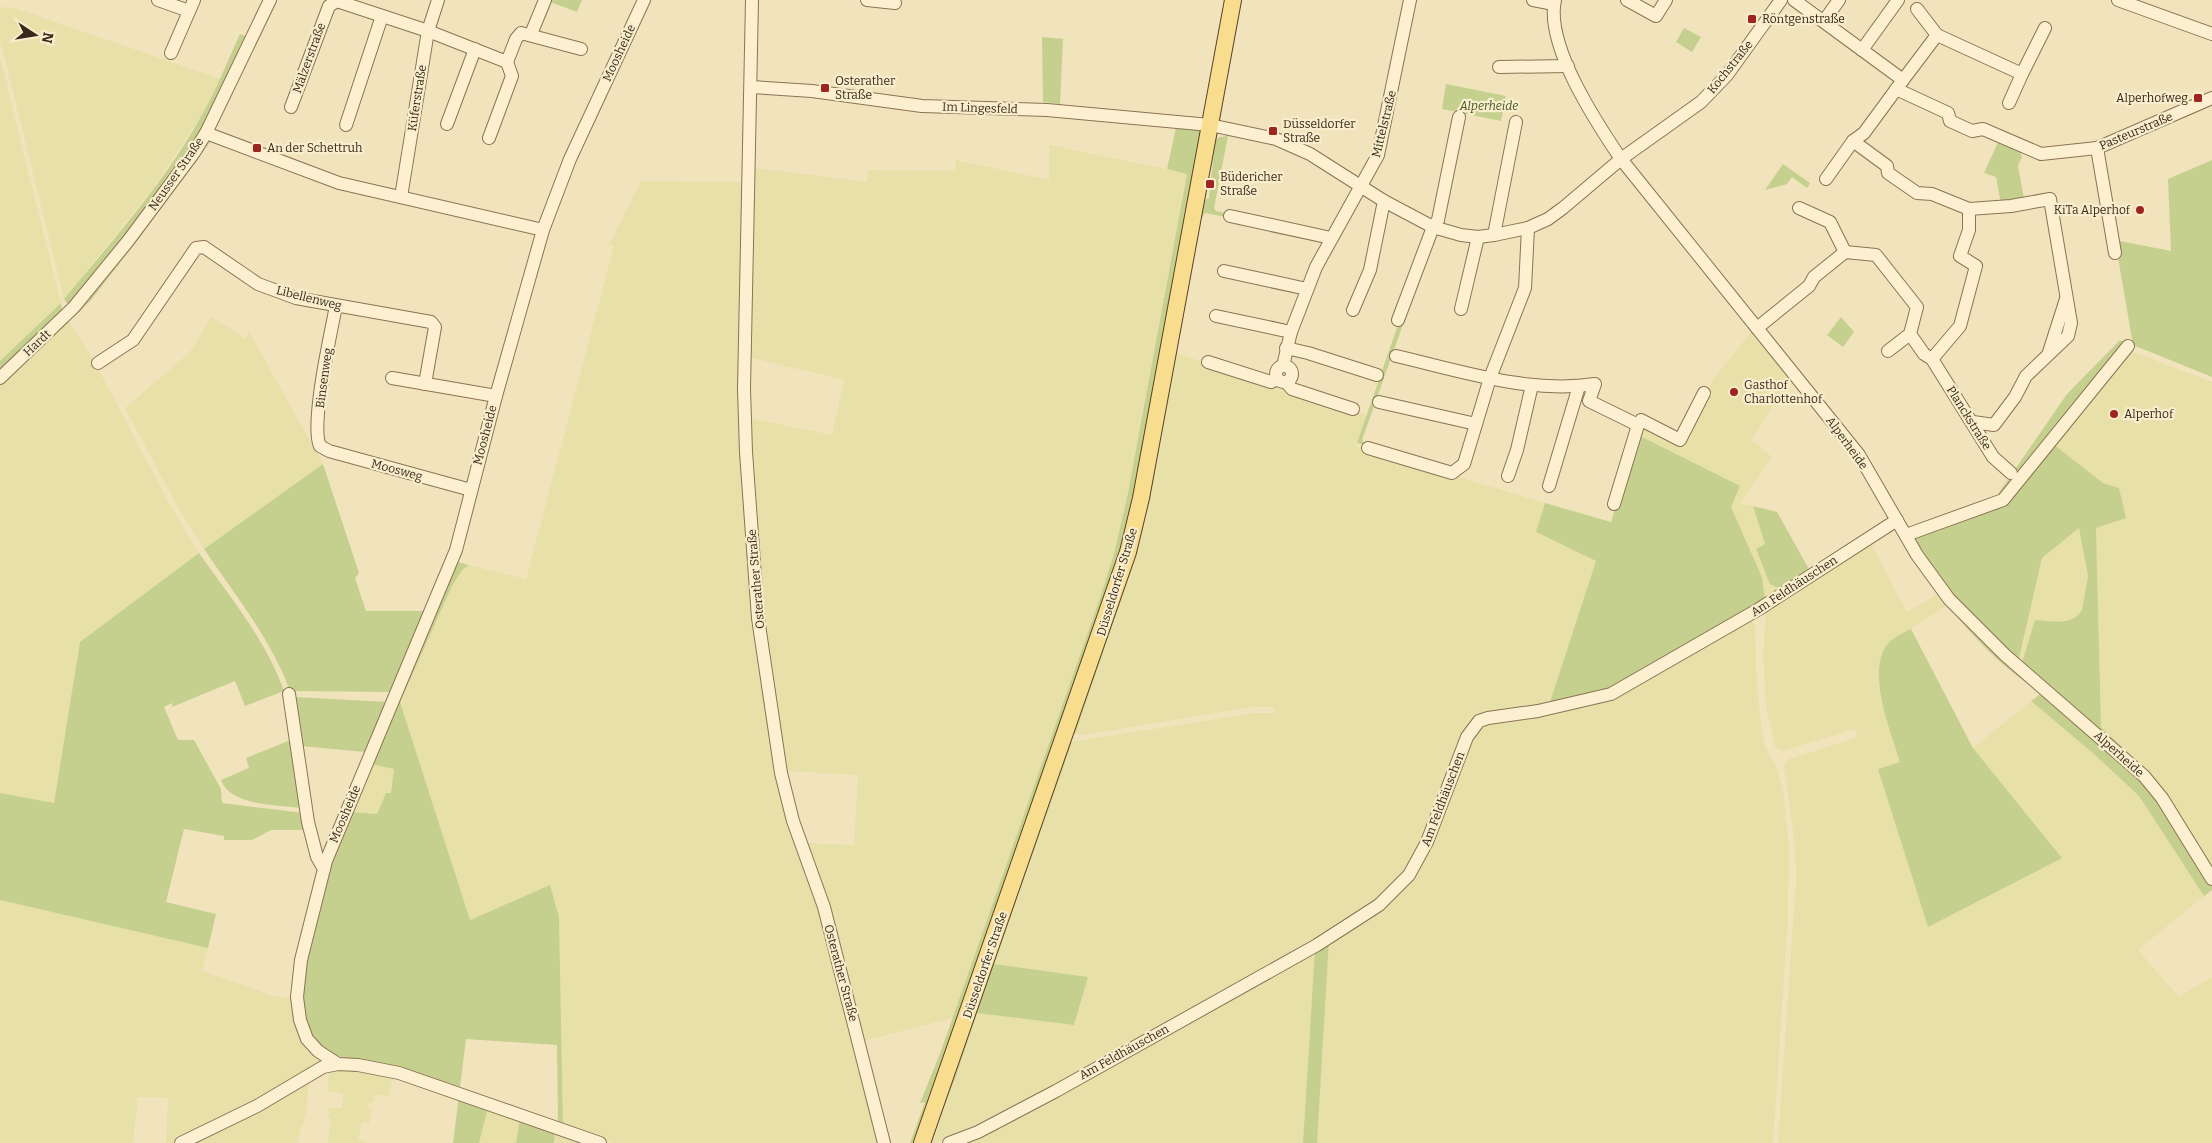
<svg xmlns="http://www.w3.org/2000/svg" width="2212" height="1143" font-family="Bitter,serif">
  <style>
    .farmland { fill: #e7e0a9 }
    .green { fill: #c5d08f }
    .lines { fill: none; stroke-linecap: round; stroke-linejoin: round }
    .minor-casing { stroke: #8a7354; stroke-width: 14 }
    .major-casing { stroke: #574129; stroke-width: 18 }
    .minor { stroke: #fcf0d0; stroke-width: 12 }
    .major { stroke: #f9dd8f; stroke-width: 16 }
    .poi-dot { fill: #9e241f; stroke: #f8edcc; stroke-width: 2 }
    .labels { text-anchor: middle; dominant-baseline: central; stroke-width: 4.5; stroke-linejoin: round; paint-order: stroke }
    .poi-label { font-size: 12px; fill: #382a1a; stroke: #f8edcc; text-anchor: start }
    .street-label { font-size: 12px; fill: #382a1a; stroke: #f8edcc }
    .park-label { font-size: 12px; font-style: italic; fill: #46561f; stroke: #f8edcc }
  </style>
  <rect width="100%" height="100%" fill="#f1e4bc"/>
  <g class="farmland">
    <path d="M0,7L18,9L220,79L203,113L154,187L64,299L0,38Z"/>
    <path d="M0,58L61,303L0,361Z"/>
    <path d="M1049,145L1187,173L1128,493L1114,554L1100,598L953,1018L863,1041L806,843L854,845L858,775L785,771L764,635L750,418L832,435L844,380L749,357L755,168L867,182L868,170L955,171L956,160L1049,180Z"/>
    <path d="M641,181L745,182L743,262L762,683L879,1143H613L563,1125L559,917L550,886L470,920L400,702L452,586L462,570L469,565L526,579L614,246L609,245Z"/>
    <path d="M212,317L246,339L249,332L323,464L204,549L175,502L125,408L189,353Z"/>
    <path d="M69,322L93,359L170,505L199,553L80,642L54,804L0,793V386Z"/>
    <path d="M1751,332L1791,382L1774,404L1752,440L1772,457L1740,503L1753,506L1765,544L1756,549L1782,590L1765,601L1762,577L1731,507L1638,435L1642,423L1681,443L1714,378Z"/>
    <path d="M2131,351L2212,382V865L2171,799L2146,770L2101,727L2096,528L2126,518L2119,488L2103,483L2053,444Z"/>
    <path d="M1176,353L1367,415L1356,447L1545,503L1536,532L1596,561L1549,705L1474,722L1426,839L1406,874L1377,901L1303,948L977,1128L935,1143H930L956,1076L977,1013L1074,1025L1088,977L994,964L1072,742L1253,713H1276L1273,707H1253L1084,735L1075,734L1138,551Z"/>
    <path d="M2079,528L2088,576L2082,610L2078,615L2066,622L2023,663L2019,660L2042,558Z"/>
    <path d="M1870,542L1907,612L1938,594L1947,605L1886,646L1887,719L1900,762L1878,769L2062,858L1973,748L2031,701L2095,755L2139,796L2204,896L2138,950L2179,997L2212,977V1143H1778L1796,880L1795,846L1784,766L1789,759L1858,737L1855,729L1783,751L1775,747L1766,706L1763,657L1766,609Z"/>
    <path d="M1749,619L1755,625L1757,688L1762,730L1766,748L1776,766L1783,790L1789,849L1788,918L1773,1143H1317L1329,940L1411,878L1470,738L1479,727L1490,721L1538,714Z"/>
    <path d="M371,764L395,768L390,793H386L377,814L350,812Z"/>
    <path d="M0,900L208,948L202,971L274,996L285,998L292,997L327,1062L263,1099L176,1143H166L168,1098L138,1097L133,1143H0Z"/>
    <path d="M1315,949L1303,1143H955Z"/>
    <path d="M329,1069H365L393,1075L389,1097L375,1094L373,1103L369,1102L368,1108L372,1109L369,1123L362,1121L358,1140L365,1141V1143H328L331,1119L328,1118L329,1108H342L343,1093L327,1092Z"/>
    <path d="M309,1077L306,1114L297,1143H191Z"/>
    <path d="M488,1107L520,1118L516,1143H479Z"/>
    <path d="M555,1131L587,1143H554Z"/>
  </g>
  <g class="green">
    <path d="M551,0H582L577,12L550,2Z"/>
    <path d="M1684,28L1701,37L1692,52L1676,42Z"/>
    <path d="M240,34L248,37L200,133L157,196L69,306L64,299C113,240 166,181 203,113C217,88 228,60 240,34Z"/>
    <path d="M1042,37L1063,39L1060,104L1043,102Z"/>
    <path d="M1446,84L1506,96L1501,121L1442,109Z"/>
    <path d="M1176,127L1197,129L1201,132L1132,516L917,1143H910L925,1102L920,1103L941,1051L1100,598L1114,554L1128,493L1187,174L1167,169Z"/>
    <path d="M1228,136L1214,208L1216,211L1231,214V218L1205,213L1200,221L1138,551L1075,734L1072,731L1125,579L1200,216L1206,199L1209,198L1215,141L1219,137Z"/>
    <path d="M1999,140L2019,149L2022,157L2018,166L2024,199L2001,204L1996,177L1984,173Z"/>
    <path d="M211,141L140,237L92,299L74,317V314L203,146Z"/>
    <path d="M2212,160V377L2133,345L2115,240L2171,251L2168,179Z"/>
    <path d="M1783,164L1810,183L1807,188L1792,177L1787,184L1765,190Z"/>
    <path d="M1433,240L1362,440L1365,445L1357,443L1399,322Z"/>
    <path d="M61,303L62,313L0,372V361Z"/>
    <path d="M1841,317L1854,332L1843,347L1827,335Z"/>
    <path d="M65,321L69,322L0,386V383Z"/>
    <path d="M2120,340L2124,342L1999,496L1998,494L2067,394Z"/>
    <path d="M1638,435L1740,486L1731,507L1762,577L1765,601L1609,691L1549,705L1596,561L1536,532L1545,503L1611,522Z"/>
    <path d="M2053,444L2103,483L2119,488L2126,518L2096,528L2101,727L2146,770L2171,799L2212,865V871L2167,799L2021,666L2035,620C2052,621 2071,627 2082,610L2088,576L2079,528L2042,558L2018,663L1950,595L1914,542L1916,536L1987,510Z"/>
    <path d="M323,464L359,573L355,578L366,611H427L392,692L290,691C271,639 235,595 204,549Z"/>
    <path d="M1753,506L1777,512L1810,571L1782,590L1770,584L1756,549L1765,544Z"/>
    <path d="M1896,531H1899L1925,573L2141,777L2212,885V890L2204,896L2139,796L2095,755L2031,701L2040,694C2026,682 2011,672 1998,660C1957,622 1926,578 1896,531Z"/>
    <path d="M199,553C230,597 266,640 284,691L245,706L235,681L172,707V703L164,707L178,740H194L221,789L222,803L304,813L308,830H271L252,840H224V836L184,829L166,902L216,914L208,948L0,900V793L54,803L80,642Z"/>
    <path d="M458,562L469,565L462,570L452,586L400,702L470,920L550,885L559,917L563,1125L558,1123L557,1045L466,1039L460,1087L396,1066L349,1059L332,1054L318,1045L308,1032L301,991L304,964L334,851L350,812L377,814L386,793H391L394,769L371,764Z"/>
    <path d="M1911,629L1973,748L2062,858L1928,927L1878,769L1900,762C1891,732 1867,675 1886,646C1891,638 1904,633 1911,629Z"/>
    <path d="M294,697L388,702L365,752L300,746Z"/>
    <path d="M293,739L302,808C279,805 230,806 221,780L249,768L246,758Z"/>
    <path d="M1072,742L994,964L1088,977L1074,1025L977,1013L956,1076L935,1129L1068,744Z"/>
    <path d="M1329,940L1317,1143H1303L1315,949Z"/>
    <path d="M459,1096L488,1107L479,1143H453Z"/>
    <path d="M520,1118L555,1131L554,1143H516Z"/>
  </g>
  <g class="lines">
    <defs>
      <g id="minor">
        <path d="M158,0L189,11"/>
        <path d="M752,0L744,389L746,452L758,618L781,773L793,821L824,907L884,1143"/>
        <path d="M867,0L895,3"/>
        <path d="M1533,0L1554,4"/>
        <path d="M1555,0C1545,45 1596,122 1621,159L1859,455L1917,555L1949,599L2005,655L2144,776L2162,798L2212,879"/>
        <path d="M1627,0L1656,16L1666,0"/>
        <path d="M1794,0L1903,80L1864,133L1853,141L1826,179"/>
        <path d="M2118,0L2212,34"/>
        <path d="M1917,9L1937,35"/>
        <path d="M1824,21L1839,0"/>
        <path d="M531,34L545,0"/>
        <path d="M1862,50L1898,0"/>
        <path d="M171,53L194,0"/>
        <path d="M507,62L516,39L521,33L581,49"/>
        <path d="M1499,67L1568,66"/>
        <path d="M1903,80L1937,35L2022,74L2045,28"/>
        <path d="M751,87L812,91L922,106L1047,110L1210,125L1276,139L1310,154L1384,201L1433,227L1461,235L1478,237L1494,235L1528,228L1548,219L1563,208L1621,159L1701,102L1727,75L1781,0"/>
        <path d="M1896,89L1948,113L1950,121L1972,131L1983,129L2041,154L2097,148L2212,98"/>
        <path d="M2009,103L2022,74"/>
        <path d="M291,107L329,6L337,1L428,31L507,62L512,76L489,138"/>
        <path d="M447,124L475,49"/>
        <path d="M346,125L382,16"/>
        <path d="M206,133L339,183L543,230"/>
        <path d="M1853,141L1887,166L1888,173L1917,193L1932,194L1969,209L2011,206L2050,199L2071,323L2068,336L2026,376L2015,397L1994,425L1973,422"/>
        <path d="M2097,148L2115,253"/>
        <path d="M401,197L428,31L438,0"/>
        <path d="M1799,208L1830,222L1845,252"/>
        <path d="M1230,216L1331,238"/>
        <path d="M1494,235L1516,122"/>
        <path d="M1224,271L1307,289"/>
        <path d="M336,306C331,332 310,425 320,446L329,451L471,490"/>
        <path d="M1461,309L1478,237"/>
        <path d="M1353,310L1370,270L1384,201"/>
        <path d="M1216,316L1291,332"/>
        <path d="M1398,320L1433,227L1438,220L1459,117"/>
        <path d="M1757,328L1809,286L1814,277L1845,252L1876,255L1917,307L1910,334L1924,354L1932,359L1993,457L2011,473"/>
        <path d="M1286,348L1308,353L1377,375"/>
        <path d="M1888,351L1910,334"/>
        <path d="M2049,352L2066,299"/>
        <path d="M1396,356C1461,371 1529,394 1595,384L1589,401L1638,425L1614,504"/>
        <path d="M1932,359L1960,326L1976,266L1960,256L1969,230V209"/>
        <path d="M1208,362L1271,382L1278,379"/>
        <path d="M98,363L133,340L196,248L204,247L258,284L296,298L431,322L435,327L425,384"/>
        <circle cx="1284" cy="374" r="8"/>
        <path d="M1283,366L1291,332L1316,267L1378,155L1410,0"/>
        <path d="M0,378L74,307L128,241L193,154L206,133L270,0"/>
        <path d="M392,378L496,396"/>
        <path d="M1286,382L1292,389L1353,409"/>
        <path d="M1379,402L1476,424"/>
        <path d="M1638,425L1641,420L1680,440L1704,393"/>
        <path d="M1368,448L1452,473L1464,464L1490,378L1525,288L1528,228"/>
        <path d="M1508,476L1517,450L1532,385"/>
        <path d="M1549,486L1579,386"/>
        <path d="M1906,535L2003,500L2128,346"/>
        <path d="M289,694L308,822L317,857L324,869"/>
        <path d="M338,1064L318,1051L307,1039L300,1020L297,997L301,960L326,861L456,550L496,396L543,230L570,159L644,0"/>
        <path d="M181,1143L257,1106L323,1067L338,1064L358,1065L399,1073L600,1143"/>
        <path d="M949,1143L978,1132L1056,1091L1317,945L1379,905L1409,875L1427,842L1467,737L1479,721L1488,718L1538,711L1611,694L1759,609L1897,520"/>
      </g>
      <path id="major" d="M922,1143L1128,552L1141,498L1233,0"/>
    </defs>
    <use href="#minor" class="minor-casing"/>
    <use href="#major" class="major-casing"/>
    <use href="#minor" class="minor"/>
    <use href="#major" class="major"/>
  </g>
  <g class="poi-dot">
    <rect x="1747" y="14" width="10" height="10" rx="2.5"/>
    <rect x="820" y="83" width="10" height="10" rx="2.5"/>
    <rect x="2193" y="93" width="10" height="10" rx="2.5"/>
    <rect x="1268" y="126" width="10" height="10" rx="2.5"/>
    <rect x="252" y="143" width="10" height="10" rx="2.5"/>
    <rect x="1205" y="179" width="10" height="10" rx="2.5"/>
    <circle cx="2140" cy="210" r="5"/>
    <circle cx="1734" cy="392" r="5"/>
    <circle cx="2114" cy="414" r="5"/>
  </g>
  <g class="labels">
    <g class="poi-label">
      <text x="1762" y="19">Röntgenstraße</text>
      <text x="835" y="81">Osterather<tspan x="835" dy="14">Straße</tspan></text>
      <text x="2188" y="98" text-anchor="end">Alperhofweg</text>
      <text x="1283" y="124">Düsseldorfer<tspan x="1283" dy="14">Straße</tspan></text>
      <text x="267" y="148">An der Schettruh</text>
      <text x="1220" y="177">Büdericher<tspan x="1220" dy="14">Straße</tspan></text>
      <text x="2130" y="210" text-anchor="end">KiTa Alperhof</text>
      <text x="1744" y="385">Gasthof<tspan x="1744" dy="14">Charlottenhof</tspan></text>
      <text x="2124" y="414">Alperhof</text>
    </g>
    <g class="street-label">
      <text transform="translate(619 53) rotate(-65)">Moosheide</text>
      <text transform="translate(309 58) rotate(-70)">Mälzerstraße</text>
      <text transform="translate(1730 67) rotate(-51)">Kochstraße</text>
      <text transform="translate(417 98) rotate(-81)">Küferstraße</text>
      <text transform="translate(980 108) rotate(2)">Im Lingesfeld</text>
      <text transform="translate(1384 124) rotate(-76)">Mittelstraße</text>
      <text transform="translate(2136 131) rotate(-23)">Pasteurstraße</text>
      <text transform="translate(176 174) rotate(-55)">Neusser Straße</text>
      <text transform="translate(309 298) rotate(14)">Libellenweg</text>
      <text transform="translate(37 343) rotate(-43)">Hardt</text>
      <text transform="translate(324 378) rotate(-82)">Binsenweg</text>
      <text transform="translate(1969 418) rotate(58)">Planckstraße</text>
      <text transform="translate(485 435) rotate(-75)">Moosheide</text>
      <text transform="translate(1847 443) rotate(54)">Alperheide</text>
      <text transform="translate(397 470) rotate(15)">Moosweg</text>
      <text transform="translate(756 579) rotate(-95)">Osterather Straße</text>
      <text transform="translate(1117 582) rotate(-73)">Düsseldorfer Straße</text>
      <text transform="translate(1794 586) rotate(-33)">Am Feldhäuschen</text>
      <text transform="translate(2119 754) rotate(42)">Alperheide</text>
      <text transform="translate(1443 799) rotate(-69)">Am Feldhäuschen</text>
      <text transform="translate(345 814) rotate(-67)">Moosheide</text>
      <text transform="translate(985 965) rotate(-71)">Düsseldorfer Straße</text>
      <text transform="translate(841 973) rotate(75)">Osterather Straße</text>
      <text transform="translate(1124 1052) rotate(-29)">Am Feldhäuschen</text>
    </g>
    <g class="park-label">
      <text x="1489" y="106">Alperheide</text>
    </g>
  </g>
  <g transform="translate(35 35) rotate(102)" stroke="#f8edcc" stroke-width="4" paint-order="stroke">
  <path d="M0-4L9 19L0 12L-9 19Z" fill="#382a1a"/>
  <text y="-8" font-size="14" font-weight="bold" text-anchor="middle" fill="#382a1a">N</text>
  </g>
</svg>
